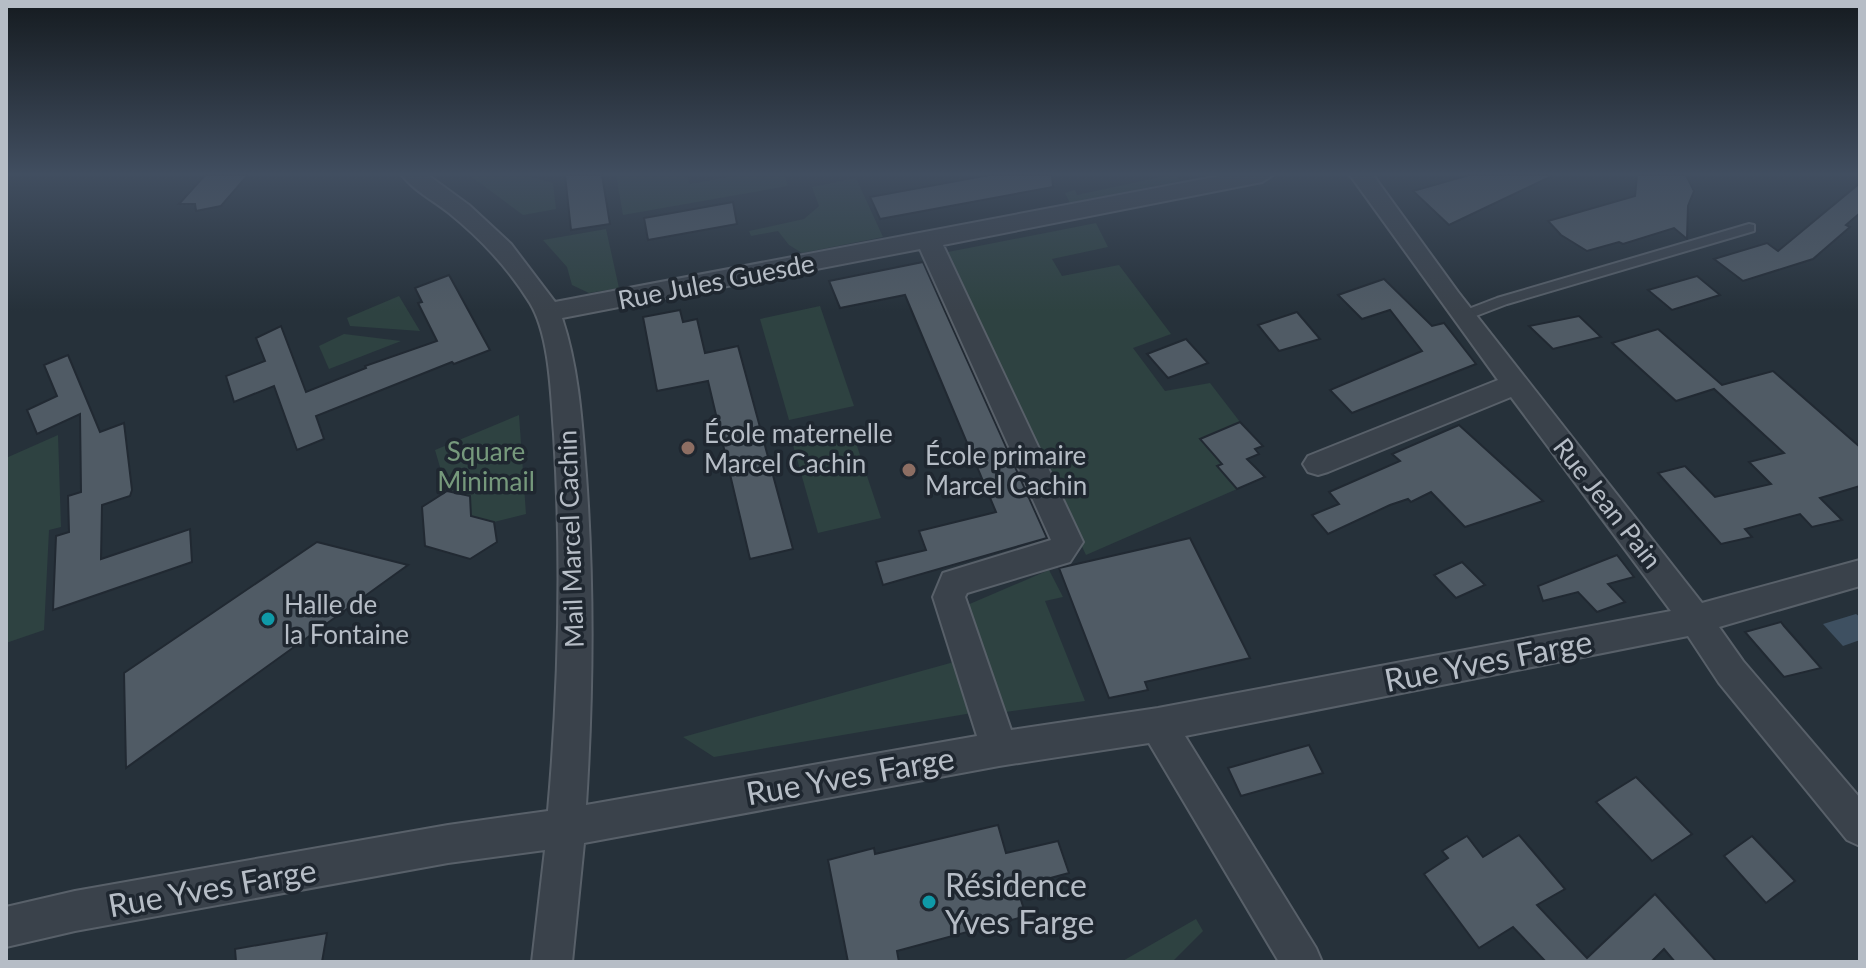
<svg xmlns="http://www.w3.org/2000/svg" width="1866" height="968" font-family="Lato,sans-serif">
  <style>
    .green { fill: #2e4241 }
    .water { fill: #3e5061 }
    .building { fill: #505b65; stroke: #212932; stroke-width: 2 }
    .lines { fill: none; stroke-linecap: round; stroke-linejoin: round }
    .lane-casing { stroke: #586069; stroke-width: 4 }
    .street-casing { stroke: #586069; stroke-width: 4 }
    .lane { fill: #3a424b; fill-rule: evenodd }
    .street { fill: #3a424b; fill-rule: evenodd }
    .education-dot { fill: #8d6e63; stroke: #1f2730; stroke-width: 3 }
    .culture-dot { fill: #0f9aa8; stroke: #1f2730; stroke-width: 3 }
    .labels { text-anchor: middle; dominant-baseline: central; stroke-width: 7; stroke-linejoin: round; paint-order: stroke }
    .street-label { font-size: 26px; fill: #b6bdc6; stroke: #1f2730 }
    .poi-label { font-size: 26px; fill: #b6bdc6; stroke: #1f2730; text-anchor: start }
    .park-label { font-size: 26px; fill: #76997c; stroke: #1f2730 }
    .near-street-label { font-size: 32px; fill: #b6bdc6; stroke: #1f2730 }
    .near-poi-label { font-size: 32px; fill: #b6bdc6; stroke: #1f2730; text-anchor: start }
  </style>
  <rect width="100%" height="100%" fill="#26313a"/>
  <g class="green">
    <path d="M469,175H523L553,183L556,209L523,215Z"/>
    <path d="M616,175H687L690,184L740,175H784L788,186L623,215Z"/>
    <path d="M1170,175H1176L1180,181L1070,203L1065,193L1075,190L1077,195Z"/>
    <path d="M856,178L883,237L802,253L789,245L778,231L751,236L749,231L804,219L819,206L812,187Z"/>
    <path d="M1096,223L1108,247L1052,259L1062,276L1119,265L1171,334L1133,348L1165,391L1210,383L1240,422L1200,439L1222,464L1218,467L1237,489L1086,555L943,253Z"/>
    <path d="M606,229L619,288L589,293L572,285L567,267L543,240Z"/>
    <path d="M399,296L420,331L350,326L347,318Z"/>
    <path d="M820,306L854,406L789,420L760,319Z"/>
    <path d="M344,334L401,341L329,369L319,346Z"/>
    <path d="M519,415L526,514L494,522L471,516L469,497L447,491L435,450Z"/>
    <path d="M852,431L881,518L818,533L793,445Z"/>
    <path d="M58,435L61,527L49,530L44,630L6,643V458Z"/>
    <path d="M1049,570L1063,597L1045,601L1085,701L1005,712L965,606Z"/>
    <path d="M954,662L972,713L714,757L683,737Z"/>
    <path d="M1196,919L1203,931L1172,962H1121Z"/>
  </g>
  <path class="water" d="M1856,614L1860,617V640L1843,646L1823,624Z"/>
  <g class="building">
    <path d="M205,175H248L221,206L196,211L195,204H179Z"/>
    <path d="M565,175H602L610,224L571,230Z"/>
    <path d="M989,175H1052L1053,187L880,219L870,197Z"/>
    <path d="M1469,175H1554L1449,225L1413,191Z"/>
    <path d="M1637,175H1686L1694,191L1688,206L1687,239L1674,228L1623,244L1619,242L1587,251L1561,235L1548,221L1635,196Z"/>
    <path d="M1860,183V213L1846,225L1850,227L1813,259L1743,281L1714,259L1767,243L1778,251Z"/>
    <path d="M733,202L737,224L648,240L644,218Z"/>
    <path d="M923,262L1047,538L883,585L876,562L926,550L919,531L996,512L905,295L840,308L829,281Z"/>
    <path d="M449,275L490,350L454,364L452,362L316,416L324,439L297,450L274,386L234,402L226,376L265,361L256,338L281,326L306,392L366,368L365,366L437,341L418,303L422,302L415,288Z"/>
    <path d="M1697,276L1720,295L1672,310L1648,290Z"/>
    <path d="M1384,279L1432,326L1444,323L1476,364L1352,413L1330,390L1422,351L1390,310L1362,319L1338,295Z"/>
    <path d="M680,310L683,322L697,319L705,353L738,346L793,549L750,559L708,381L657,391L643,317Z"/>
    <path d="M1297,312L1320,339L1279,351L1258,325Z"/>
    <path d="M1579,316L1601,337L1553,349L1529,326Z"/>
    <path d="M1658,329L1722,385L1773,371L1860,447V486L1820,498L1842,520L1812,527L1800,514L1745,529L1752,537L1721,544L1658,473L1685,466L1715,497L1771,484L1749,462L1784,453L1714,389L1676,401L1612,343Z"/>
    <path d="M1186,339L1208,363L1168,378L1147,354Z"/>
    <path d="M68,355L100,432L124,423L132,490L130,496L102,505L101,559L190,529L192,562L53,610L56,536L69,532L68,496L81,492L80,414L37,434L27,410L57,396L44,365Z"/>
    <path d="M1240,422L1263,446L1255,449L1259,454L1247,459L1265,477L1237,489L1217,466L1222,464L1200,439Z"/>
    <path d="M1459,425L1543,501L1465,527L1431,492L1411,502L1408,499L1390,505L1328,534L1312,515L1339,504L1329,492L1400,461L1392,454Z"/>
    <path d="M447,491L470,496L471,516L494,522L497,542L470,559L425,546L422,507Z"/>
    <path d="M1190,538L1250,658L1145,682L1148,690L1109,698L1059,568Z"/>
    <path d="M317,542L408,565L126,768L124,673Z"/>
    <path d="M1617,555L1634,577L1608,584L1625,602L1597,612L1578,592L1543,601L1538,586Z"/>
    <path d="M1462,562L1485,585L1456,598L1434,575Z"/>
    <path d="M1781,622L1784,626L1821,668L1784,677L1745,632Z"/>
    <path d="M1309,745L1323,773L1241,796L1228,768Z"/>
    <path d="M1636,777L1692,834L1652,861L1596,802Z"/>
    <path d="M998,825L1006,853L1058,841L1069,873L1017,887L1026,916L897,951L899,962H848L828,860L874,848L875,854Z"/>
    <path d="M1519,835L1565,889L1537,905L1587,958L1655,894L1717,962H1675L1664,949L1651,962H1546L1513,927L1479,948L1424,874L1448,858L1442,851L1467,836L1483,857Z"/>
    <path d="M1752,836L1795,881L1766,903L1724,856Z"/>
    <path d="M327,933L322,962H236L235,949Z"/>
  </g>
  <g class="lines">
    <defs>
      <path id="lane" d="M1749,224L1754,225V231L1507,304L1468,319L1463,321L1456,316L1458,313L1497,298Z"/>
      <path id="street" d="M402,175H428L469,205L511,244L555,302L1225,175H1273L1262,182L943,245L1083,542L1070,562L967,593L965,597L1011,730L1158,708L1671,611L1511,397L1328,472L1318,475L1308,472L1303,464L1308,456L1498,380L1350,175H1373L1458,292L1702,603L1860,560V586L1719,627L1743,661L1860,798V846L1847,840L1719,683L1688,636L1185,736L1316,948L1322,962H1279L1149,743L999,766L584,843L572,962H532L545,850L448,863L75,931L6,947V907L75,891L448,825L548,811C559,686 562,560 554,434C551,396 550,336 530,303C509,269 480,238 449,213C434,201 413,190 402,175ZM920,249L1051,540L943,573L933,597L977,736L586,805C593,695 594,585 586,475C582,423 579,369 562,318Z"/>
    </defs>
    <use href="#lane" class="lane-casing"/>
    <use href="#street" class="street-casing"/>
    <use href="#lane" class="lane"/>
    <use href="#street" class="street"/>
  </g>
  <linearGradient id="sky" x2="0" y2="1"><stop stop-color="#151b20"/><stop offset="0.56" stop-color="#414e60"/><stop offset="1" stop-color="#414e60" stop-opacity="0"/></linearGradient>
  <rect width="1866" height="311" fill="url(#sky)"/>
  <g class="education-dot">
    <circle cx="688" cy="448" r="8"/>
    <circle cx="909" cy="470" r="8"/>
  </g>
  <g class="culture-dot">
    <circle cx="268" cy="619" r="8"/>
    <circle cx="929" cy="902" r="8"/>
  </g>
  <g class="labels">
    <g class="street-label">
      <text transform="translate(716 281) rotate(-11)">Rue Jules Guesde</text>
      <text transform="translate(1608 503) rotate(52)">Rue Jean Pain</text>
      <text transform="translate(570 539) rotate(-92)">Mail Marcel Cachin</text>
    </g>
    <g class="poi-label">
      <text x="704" y="433">École maternelle<tspan x="704" dy="30">Marcel Cachin</tspan></text>
      <text x="925" y="455">École primaire<tspan x="925" dy="30">Marcel Cachin</tspan></text>
      <text x="284" y="604">Halle de<tspan x="284" dy="30">la Fontaine</tspan></text>
    </g>
    <g class="park-label">
      <text x="486" y="451">Square<tspan x="486" dy="30">Minimail</tspan></text>
    </g>
    <g class="near-street-label">
      <text transform="translate(1488 660) rotate(-11)">Rue Yves Farge</text>
      <text transform="translate(850 775) rotate(-10)">Rue Yves Farge</text>
      <text transform="translate(212 887) rotate(-10)">Rue Yves Farge</text>
    </g>
    <g class="near-poi-label">
      <text x="945" y="884">Résidence<tspan x="945" dy="37">Yves Farge</tspan></text>
    </g>
  </g>
  <rect width="1866" height="968" fill="none" stroke="#b6bdc6" stroke-width="16"/>
</svg>
